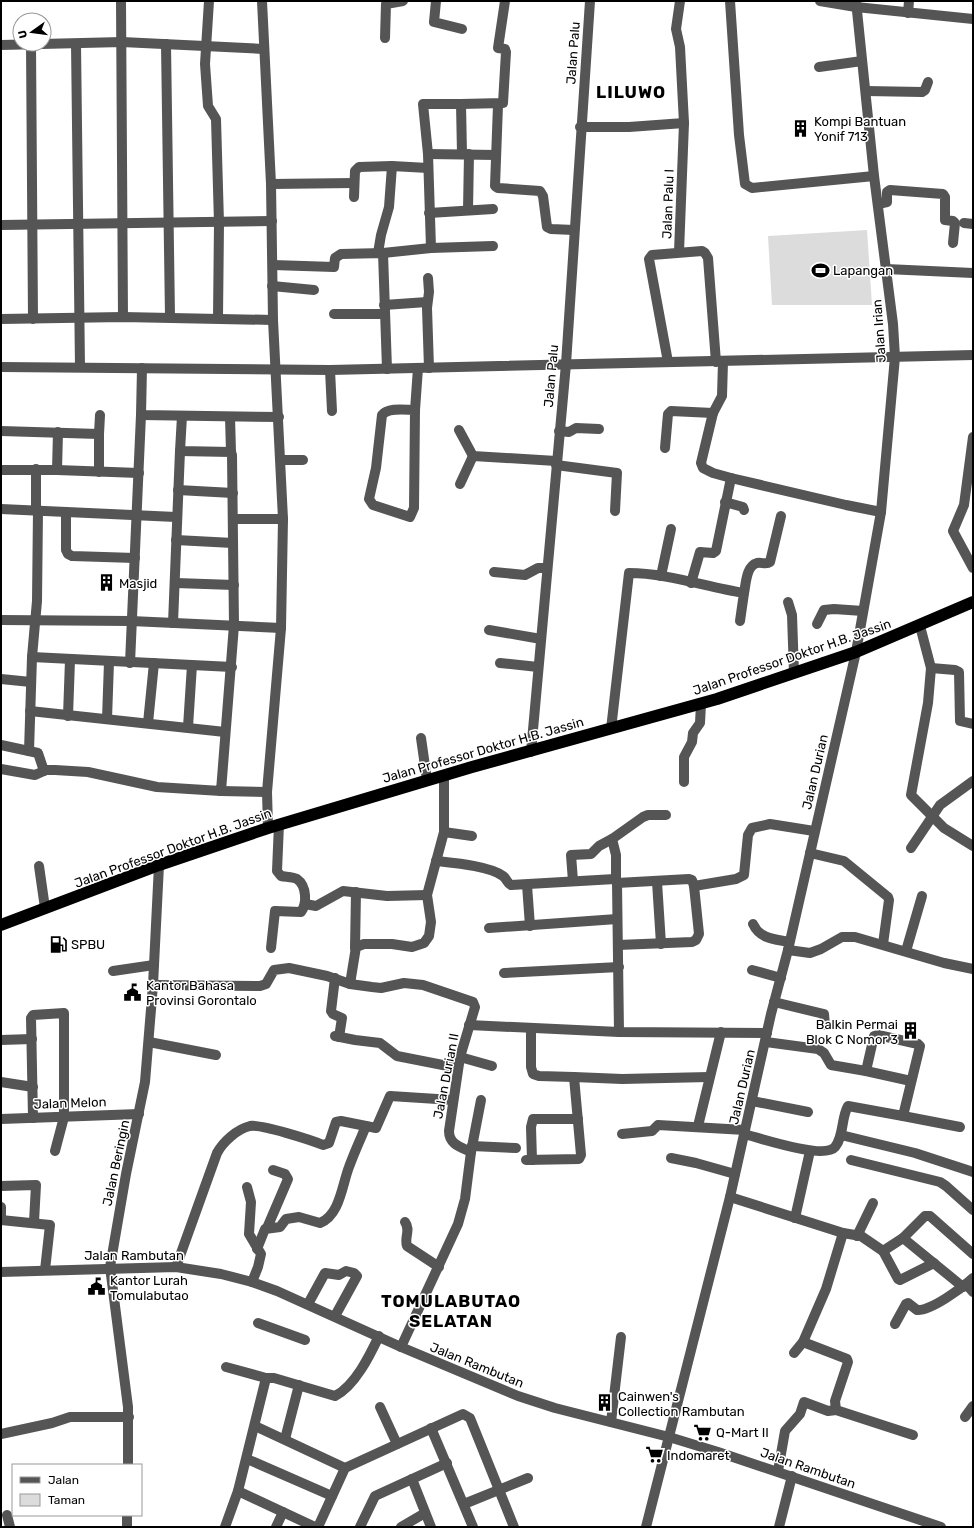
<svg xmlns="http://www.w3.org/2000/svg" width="974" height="1528" font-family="Rubik,sans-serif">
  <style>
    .green { fill: #dcdcdc }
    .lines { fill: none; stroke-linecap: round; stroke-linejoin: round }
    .minor { stroke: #555; stroke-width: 10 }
    .highway { stroke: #000; stroke-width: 12 }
    .labels { text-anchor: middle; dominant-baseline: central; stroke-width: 3; stroke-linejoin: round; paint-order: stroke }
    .street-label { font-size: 13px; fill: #000; stroke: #fff }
    .poi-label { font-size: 13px; fill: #000; stroke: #fff; text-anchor: start }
    .district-label { font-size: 17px; font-weight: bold; letter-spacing: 1px; fill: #000; stroke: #fff }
  </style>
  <rect width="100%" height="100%" fill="#fff"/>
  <path class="green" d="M867,230L872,305H772L768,236Z"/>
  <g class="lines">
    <g class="minor">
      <path d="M121,1L123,317"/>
      <path d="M209,1L205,64L208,106L216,119L219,223L218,318"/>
      <path d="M262,1L271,184L273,320L283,519L281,628L267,792L268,828"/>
      <path d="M436,1L434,22L462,29"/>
      <path d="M730,1L739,135L745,184L752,188L874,176"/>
      <path d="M820,1L856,7L973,19"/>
      <path d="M908,13L909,1"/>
      <path d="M385,38L386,4L403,1"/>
      <path d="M76,44L80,367"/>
      <path d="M166,44L170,317"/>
      <path d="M1,45L122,42L264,49"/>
      <path d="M31,45L33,319"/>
      <path d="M819,67L862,61"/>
      <path d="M866,91L922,92L925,90L928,82"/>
      <path d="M461,104L503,103L506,52L505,49L498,48L505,1"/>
      <path d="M498,105L495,186L498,188L540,191L543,196L547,227L551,229L574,230"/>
      <path d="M580,127H629L684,123"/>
      <path d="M428,154L496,155"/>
      <path d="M271,184L354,183"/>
      <path d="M354,197L355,171L359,167L392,166L428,168"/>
      <path d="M878,204L887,202V192L890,190L943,194L945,197V220L953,221L955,223L953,243"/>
      <path d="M468,210L469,154"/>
      <path d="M429,213L493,209"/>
      <path d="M964,223L973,224"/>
      <path d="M1,225L272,221"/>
      <path d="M431,248L428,154L423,104H461L462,154"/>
      <path d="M679,252L684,123L680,47L676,29L680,1"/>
      <path d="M378,253L381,235L389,207L392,166"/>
      <path d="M383,253L431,248L493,246"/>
      <path d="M273,265L334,267L335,258L341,254L383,253L387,369"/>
      <path d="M886,269L973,273"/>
      <path d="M428,278L429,292L427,308L429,368"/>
      <path d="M272,286L314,290"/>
      <path d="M384,305L427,302"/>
      <path d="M334,314H384"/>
      <path d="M1,319L123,317L273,320"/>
      <path d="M668,362L649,259L652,255L702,251L705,253L708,258L716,362"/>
      <path d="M723,362L722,396L713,413L701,463L703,468L713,473L731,478L846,505L881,512"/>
      <path d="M1,367L330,370L973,355"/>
      <path d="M142,368L141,415L279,417"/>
      <path d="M330,370L332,411"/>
      <path d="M415,410L414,508L410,517L373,505L369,499L376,468L382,415C388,407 406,410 415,410Z"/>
      <path d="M415,410L418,368"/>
      <path d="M230,417L231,452"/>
      <path d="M459,430L473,456L556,461"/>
      <path d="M1,431L99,434L100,415"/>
      <path d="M559,431L569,432L576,428L599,429"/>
      <path d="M973,437L964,505L953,531L973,568"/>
      <path d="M665,448L668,414L671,411L713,413"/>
      <path d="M281,460H303"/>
      <path d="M556,465L617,473L615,511"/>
      <path d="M36,469V510"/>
      <path d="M1,470H57L139,473"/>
      <path d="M57,470L58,432"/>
      <path d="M99,472V434"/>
      <path d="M460,484L473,456"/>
      <path d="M178,490L233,493"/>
      <path d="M725,502L743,507L744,510"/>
      <path d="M1,509L176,517"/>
      <path d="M66,512V550L68,554L72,556L135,558"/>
      <path d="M233,519H283"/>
      <path d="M176,540L233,543"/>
      <path d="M494,572L525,575L538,568H547"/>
      <path d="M661,576L671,529"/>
      <path d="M176,583L234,585"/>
      <path d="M691,583L700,552L713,553L716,551L731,478"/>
      <path d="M744,593C746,584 746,566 757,563C762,562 766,565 770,562L781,516"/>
      <path d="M788,602L792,615L794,673"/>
      <path d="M1,620L131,621L281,628"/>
      <path d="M173,623L180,451"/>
      <path d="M817,624L824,610L834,609L863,611"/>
      <path d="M920,626L931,668L928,703L911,795L944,828L973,846"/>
      <path d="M489,630L541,639"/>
      <path d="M32,657L232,667"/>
      <path d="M130,663L141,415"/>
      <path d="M500,663L538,667"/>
      <path d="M931,668L955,670L959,672L960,721L973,724"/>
      <path d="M1,679L31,682"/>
      <path d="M30,711L225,732"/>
      <path d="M68,716L70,660"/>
      <path d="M107,719L109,662"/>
      <path d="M148,723L154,663"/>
      <path d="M188,727L192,665"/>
      <path d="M611,729L629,573C667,573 706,587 744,593L740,621"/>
      <path d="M421,738L427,780"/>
      <path d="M1,745L38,753L44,771"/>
      <path d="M29,751L32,657L37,601L38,510"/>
      <path d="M531,752L566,364L590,1"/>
      <path d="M1,769L35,775L46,770H55L88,772L157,787L221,791L234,625L232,455L231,452L180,451L182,416"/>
      <path d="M684,782V757L692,742L693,733L700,723L701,704"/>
      <path d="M221,791L267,792"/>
      <path d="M444,832L472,836"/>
      <path d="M911,848L940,805L973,781"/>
      <path d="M810,853L844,861L888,897L889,900L883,944"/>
      <path d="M436,861C454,863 490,866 503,876C507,879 507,883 511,885L615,879L617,883L619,1032"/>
      <path d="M39,866L45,908"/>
      <path d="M616,880V855L612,839L643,817L648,815H666"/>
      <path d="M573,881L571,855L591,854L599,846L612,839"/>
      <path d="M657,882L661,944"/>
      <path d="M617,883L689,879L692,880L694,886L699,934L696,940L692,942L618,945"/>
      <path d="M527,885L530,926"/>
      <path d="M694,886L736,879L744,875L748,835L752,828L770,824L814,831"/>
      <path d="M305,904L316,906L343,891L387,896L427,895"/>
      <path d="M753,924C760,939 774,939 789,942"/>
      <path d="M489,928L617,919"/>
      <path d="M271,948L275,911L301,912C307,904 307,886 297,879C293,877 286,877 281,876L277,871L279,824"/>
      <path d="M355,948L356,892"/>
      <path d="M788,950L810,953L821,949L842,937H855L944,963L973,969"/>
      <path d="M906,951L922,896"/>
      <path d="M752,970L781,978"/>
      <path d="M113,971L154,965"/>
      <path d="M504,973L619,967"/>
      <path d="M335,978L331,1011L333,1014L342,1018L339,1037"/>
      <path d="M350,984L356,947L364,944H392L412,947L424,943L429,936L431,922L427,895L444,832V776"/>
      <path d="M153,985L260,986L266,984L274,970L289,968L327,976L350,984L372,987L381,988L404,983L423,985L473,1002L475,1007L460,1057L449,1131C449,1144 460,1147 471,1152L465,1199L458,1224L401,1347"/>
      <path d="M774,1002L824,1014L825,1025"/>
      <path d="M469,1025L619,1032L767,1033"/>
      <path d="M531,1028V1067L533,1074L539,1076L574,1077"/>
      <path d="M335,1036L355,1040L380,1043L397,1056L458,1068"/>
      <path d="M1,1040L32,1039"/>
      <path d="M149,1042L216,1055"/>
      <path d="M460,1057L492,1066"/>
      <path d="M866,1071L911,1081"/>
      <path d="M1,1082L33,1087"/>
      <path d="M752,1101L808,1112"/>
      <path d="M903,1116L960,1127"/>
      <path d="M33,1118L31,1018L33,1015L64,1013V1117L55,1151"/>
      <path d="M1,1119L139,1114"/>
      <path d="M698,1126L721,1032"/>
      <path d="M622,1134L652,1131L658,1125L745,1130"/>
      <path d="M744,1134C760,1138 824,1160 835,1147C844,1136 841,1118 848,1106L903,1116L920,1046L918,1044L878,1035L874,1036L866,1071L831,1065L824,1053L818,1049L766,1042"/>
      <path d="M841,1135L915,1153L973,1172"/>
      <path d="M472,1146L516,1148"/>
      <path d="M471,1152L481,1100"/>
      <path d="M671,1158L696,1163L735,1174"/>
      <path d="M526,1160L579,1159L581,1155L574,1077L622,1079L709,1077"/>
      <path d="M532,1160L531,1127L533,1119H578"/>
      <path d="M851,1160L940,1182L946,1186L973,1210"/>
      <path d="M1,1186L36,1185L34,1222"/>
      <path d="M247,1187L251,1202L249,1234L261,1254L258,1267L252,1282"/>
      <path d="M730,1197L843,1233L861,1236L883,1251L903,1238L963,1287"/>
      <path d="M1,1207V1220"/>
      <path d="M795,1218L810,1151"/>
      <path d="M1,1220L50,1225L45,1270"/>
      <path d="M405,1222C411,1230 404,1237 407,1246L439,1267"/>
      <path d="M267,1228L288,1179L285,1174L273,1170"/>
      <path d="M857,1236L873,1203"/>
      <path d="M903,1238L925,1216H930L973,1254"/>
      <path d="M257,1249L265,1229L280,1227L286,1219L299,1217L320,1223C340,1215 342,1185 349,1167C354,1153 360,1140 366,1126"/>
      <path d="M883,1251L898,1279L900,1280L934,1263"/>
      <path d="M176,1267L217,1153C223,1142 237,1129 250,1126C261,1124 311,1140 323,1145L329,1143L336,1122L341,1121L376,1128L390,1096L453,1100"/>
      <path d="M1,1272L176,1267L221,1274L252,1282L277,1291L401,1347L518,1396L555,1408L669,1437L718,1452L941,1527"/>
      <path d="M966,1284L973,1292"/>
      <path d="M308,1304L325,1273L339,1275L346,1271L354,1273L357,1276L335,1316"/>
      <path d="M258,1323L305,1340"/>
      <path d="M895,1324L906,1304L908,1303L917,1310C931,1311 962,1288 973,1278"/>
      <path d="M803,1342L847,1359L848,1362L835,1401L836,1410L913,1435"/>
      <path d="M794,1353L803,1342L826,1289L843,1233"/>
      <path d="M226,1367L266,1378"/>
      <path d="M380,1407L397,1444"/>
      <path d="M965,1417L973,1406"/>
      <path d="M611,1422L621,1337"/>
      <path d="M255,1426L345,1468"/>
      <path d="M431,1428L473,1527"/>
      <path d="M1,1434L52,1423L70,1417H129"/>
      <path d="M285,1439L299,1385"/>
      <path d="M247,1459L332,1496"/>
      <path d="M128,1465V1407L110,1267L126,1174L145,1082L153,985L159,865"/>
      <path d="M778,1471L785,1431L800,1414L804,1402L828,1411L836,1410"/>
      <path d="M412,1479L431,1527"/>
      <path d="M238,1491L315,1527"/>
      <path d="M464,1504L528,1478"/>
      <path d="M7,1515L10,1527"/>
      <path d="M127,1527V1515"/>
      <path d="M225,1527L238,1491L266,1378H274L335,1396C355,1386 370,1355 379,1336"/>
      <path d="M276,1527L283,1512"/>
      <path d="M318,1527L345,1468L463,1414L470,1418L514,1527"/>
      <path d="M360,1527L375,1496L447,1463"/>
      <path d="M401,1527L425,1513"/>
      <path d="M646,1527L730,1197L771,1014L788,950L856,652L881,512L895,357L893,324L874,176L856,1"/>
      <path d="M779,1527L792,1476"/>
    </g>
    <path class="highway" d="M1,925L159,865L268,828L472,767L717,699L856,652L973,602"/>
  </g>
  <defs>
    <symbol id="building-bare" viewBox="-9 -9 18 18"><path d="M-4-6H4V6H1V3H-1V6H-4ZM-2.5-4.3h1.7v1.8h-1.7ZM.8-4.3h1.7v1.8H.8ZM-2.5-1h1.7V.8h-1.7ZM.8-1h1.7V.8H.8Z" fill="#000" stroke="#fff" stroke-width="2.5" paint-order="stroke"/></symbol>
    <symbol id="stadium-bare" viewBox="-9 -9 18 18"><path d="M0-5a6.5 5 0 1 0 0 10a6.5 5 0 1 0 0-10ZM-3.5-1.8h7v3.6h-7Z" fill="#000" stroke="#fff" stroke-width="2.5" paint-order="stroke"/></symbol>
    <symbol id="fuel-bare" viewBox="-9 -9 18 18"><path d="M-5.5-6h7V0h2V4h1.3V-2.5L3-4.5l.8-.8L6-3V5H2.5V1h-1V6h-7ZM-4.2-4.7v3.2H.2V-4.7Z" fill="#000" stroke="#fff" stroke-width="2.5" paint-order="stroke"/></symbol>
    <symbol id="civic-bare" viewBox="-9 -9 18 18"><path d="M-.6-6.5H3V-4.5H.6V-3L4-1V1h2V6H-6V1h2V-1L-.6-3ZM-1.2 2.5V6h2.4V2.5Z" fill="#000" stroke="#fff" stroke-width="2.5" paint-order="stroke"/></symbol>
    <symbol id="supermarket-bare" viewBox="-9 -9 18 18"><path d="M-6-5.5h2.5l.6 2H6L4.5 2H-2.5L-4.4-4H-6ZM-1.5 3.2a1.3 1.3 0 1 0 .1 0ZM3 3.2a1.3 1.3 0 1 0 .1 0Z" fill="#000" stroke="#fff" stroke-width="2.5" paint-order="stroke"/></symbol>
  </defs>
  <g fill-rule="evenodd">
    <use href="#building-bare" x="788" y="116" width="25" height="25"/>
    <use href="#stadium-bare" x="808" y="258" width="25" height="25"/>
    <use href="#building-bare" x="94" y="570" width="25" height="25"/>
    <use href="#fuel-bare" x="46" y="932" width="25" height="25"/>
    <use href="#civic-bare" x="120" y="980" width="25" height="25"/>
    <use href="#building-bare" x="898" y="1018" width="25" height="25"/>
    <use href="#civic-bare" x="84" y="1274" width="25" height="25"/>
    <use href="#building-bare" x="592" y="1390" width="25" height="25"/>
    <use href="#supermarket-bare" x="690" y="1420" width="25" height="25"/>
    <use href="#supermarket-bare" x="642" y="1442" width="25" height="25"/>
  </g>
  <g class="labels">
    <g class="street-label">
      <text transform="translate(573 53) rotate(-86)">Jalan Palu</text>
      <text transform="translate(668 204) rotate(-88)">Jalan Palu I</text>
      <text transform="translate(879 331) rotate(-94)">Jalan Irian</text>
      <text transform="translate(551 376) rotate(-85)">Jalan Palu</text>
      <text transform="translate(792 657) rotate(-19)">Jalan Professor Doktor H.B. Jassin</text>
      <text transform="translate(483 750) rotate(-16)">Jalan Professor Doktor H.B. Jassin</text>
      <text transform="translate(815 772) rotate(-77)">Jalan Durian</text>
      <text transform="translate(173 848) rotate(-20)">Jalan Professor Doktor H.B. Jassin</text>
      <text transform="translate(446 1076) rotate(-79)">Jalan Durian II</text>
      <text transform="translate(742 1087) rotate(-77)">Jalan Durian</text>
      <text transform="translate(70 1103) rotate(-2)">Jalan Melon</text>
      <text transform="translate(116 1163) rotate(-78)">Jalan Beringin</text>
      <text x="134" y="1255">Jalan Rambutan</text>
      <text transform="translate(477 1365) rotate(22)">Jalan Rambutan</text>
      <text transform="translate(808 1468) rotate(19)">Jalan Rambutan</text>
    </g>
    <g class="poi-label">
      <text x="814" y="121">Kompi Bantuan<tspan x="814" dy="15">Yonif 713</tspan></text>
      <text x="833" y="270">Lapangan</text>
      <text x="119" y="583">Masjid</text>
      <text x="71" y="944">SPBU</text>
      <text x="146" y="985">Kantor Bahasa<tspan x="146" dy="15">Provinsi Gorontalo</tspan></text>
      <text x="898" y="1024" text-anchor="end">Balkin Permai<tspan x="898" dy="15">Blok C Nomor 3</tspan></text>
      <text x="110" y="1280">Kantor Lurah<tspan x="110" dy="15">Tomulabutao</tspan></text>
      <text x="618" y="1396">Cainwen's<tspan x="618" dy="15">Collection Rambutan</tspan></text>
      <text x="716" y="1432">Q-Mart II</text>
      <text x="667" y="1455">Indomaret</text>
    </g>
    <g class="district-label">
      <text x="631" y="92">LILUWO</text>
      <text x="451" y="1301">TOMULABUTAO<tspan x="451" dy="20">SELATAN</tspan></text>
    </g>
  </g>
  <rect width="974" height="1528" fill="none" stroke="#000000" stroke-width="4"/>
  <rect x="12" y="1464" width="130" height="52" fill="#ffffff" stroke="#999999"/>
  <rect x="20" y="1477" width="20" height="6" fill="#555555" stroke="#999999"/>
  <text x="48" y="1484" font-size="12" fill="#000000">Jalan</text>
  <rect x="20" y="1494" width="20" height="12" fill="#dcdcdc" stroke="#999999"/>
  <text x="48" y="1504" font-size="12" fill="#000000">Taman</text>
  <g transform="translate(32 32) rotate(256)"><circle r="19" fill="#ffffff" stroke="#999999"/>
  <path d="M0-3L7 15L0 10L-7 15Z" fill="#000000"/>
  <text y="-6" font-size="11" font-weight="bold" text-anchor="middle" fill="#000000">U</text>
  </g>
</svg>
